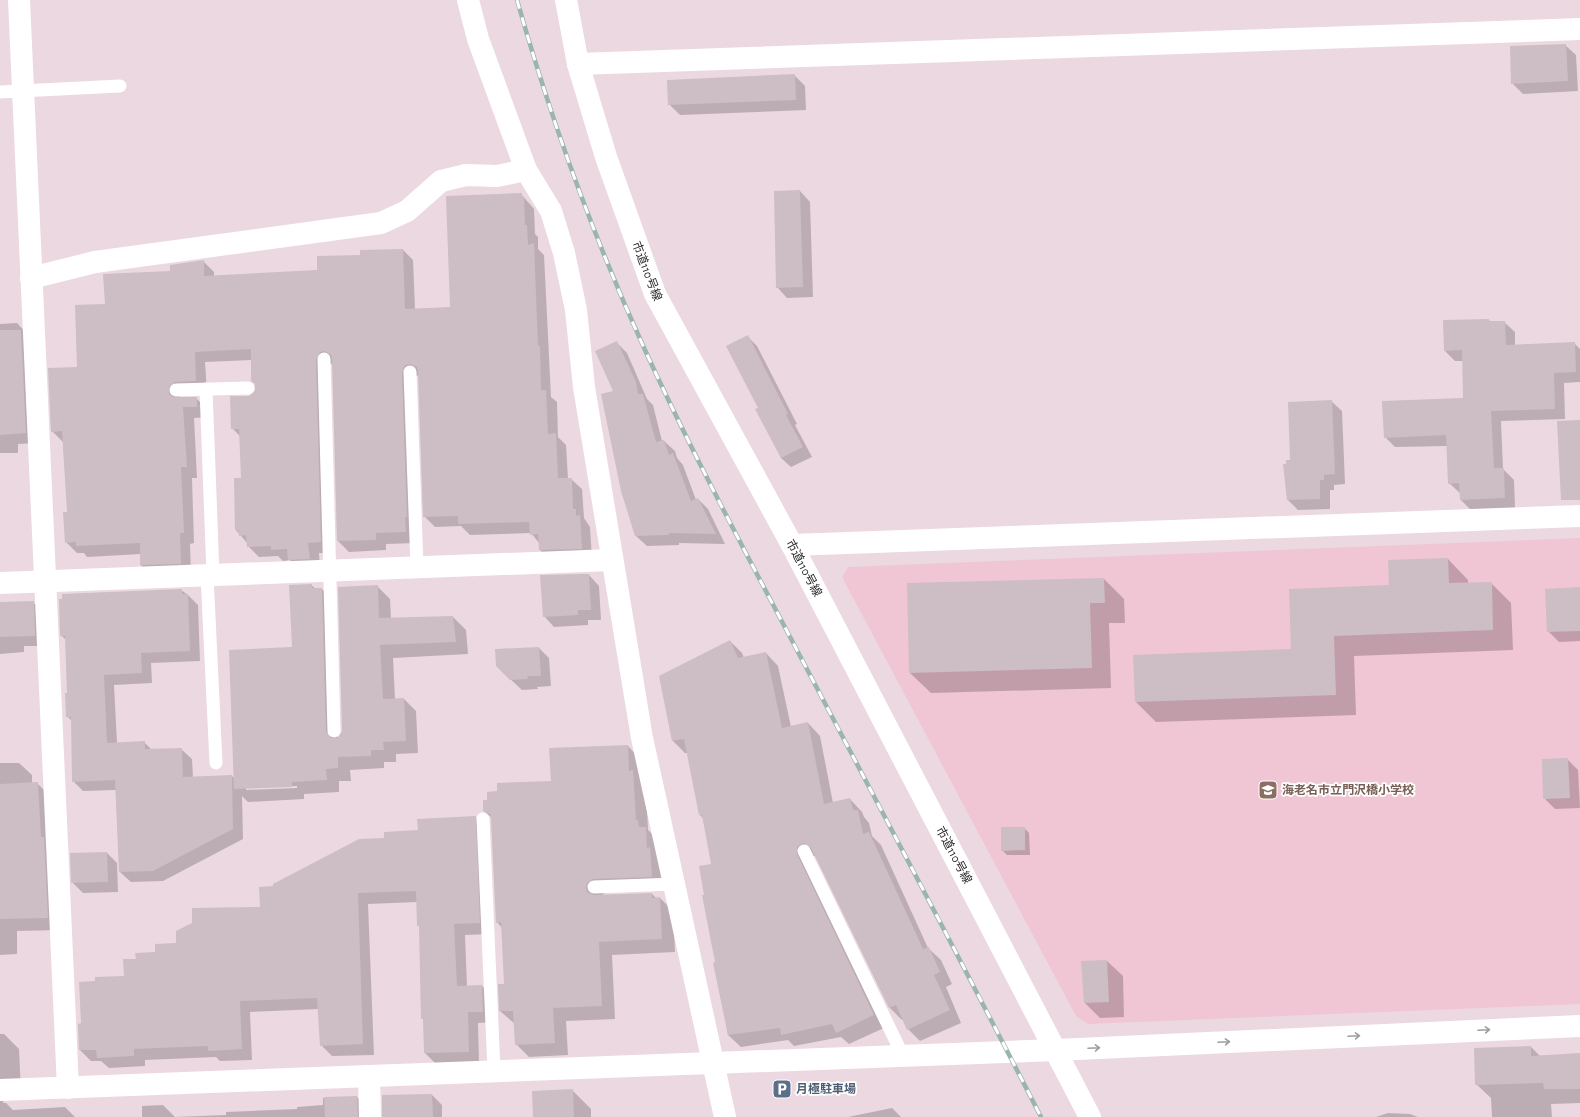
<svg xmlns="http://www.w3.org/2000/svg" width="1580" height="1117" font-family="'Alegreya Sans','Noto Sans JP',sans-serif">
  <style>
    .education { fill: #f0c5d4 }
    .shadow { fill: #0003; fill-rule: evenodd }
    .building { fill: #cdbdc4 }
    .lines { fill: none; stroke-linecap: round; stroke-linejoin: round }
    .service { stroke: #fff; stroke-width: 13 }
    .minor { stroke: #fff; stroke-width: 22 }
    .tertiary { stroke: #fff; stroke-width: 22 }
    .rail-casing { stroke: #9ab4b0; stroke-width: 4.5 }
    .rail { stroke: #fff; stroke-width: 3; stroke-dasharray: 9; stroke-linecap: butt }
    .oneway { stroke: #9e9e9e }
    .labels { text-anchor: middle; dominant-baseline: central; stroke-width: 3.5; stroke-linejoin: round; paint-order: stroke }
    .street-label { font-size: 12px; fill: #282828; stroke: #fff }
    .education-label { font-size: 12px; font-weight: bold; fill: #785e54; stroke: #fff; text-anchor: start }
    .service-label { font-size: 12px; font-weight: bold; fill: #4e5e75; stroke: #fff; text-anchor: start }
  </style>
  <rect width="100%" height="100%" fill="#ecd8e1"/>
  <path class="education" d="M1580,538V1004L1088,1024L1076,1016L842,577L848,567Z"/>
  <g class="shadow">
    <path d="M1565,45L1576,55L1578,91L1523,94L1512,83Z"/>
    <path d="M794,75L805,86L806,110L680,115L669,104Z"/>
    <path d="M800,191L810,202L813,297L787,298L777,287Z"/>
    <path d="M521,194L534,209L535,234L538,237V249L544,255L551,397L557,402L558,437L566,445L568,479H571L582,489L584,518L590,527L592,559L551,561L540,550V544L531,533L470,535L461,526L435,527L424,516L419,375L416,376V543L386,544V550L349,552L338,541L333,363L327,366L331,553H319L320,569L300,570L290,560L283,561L278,556L259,557L248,546V544L236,530L242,479L241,437L232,428L249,397L256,392L252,360L205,362L207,392H186L178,398H196L207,409L208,417L194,418L197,478H192L194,543L190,544L191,574L152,576L141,565V554L87,557L84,553H77L66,542L68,513L63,442L52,431L106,305L172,272L203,261L214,272V276L318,271L361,256L403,250L413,260L415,309L451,308Z"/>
    <path d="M1489,320L1491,322H1504L1515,332V345L1574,343L1580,349V382L1564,383L1565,419L1501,421L1503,469L1514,480L1515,508L1471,510L1461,500V494L1449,483L1447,446L1395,447L1385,437L1464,399L1463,361H1455L1445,351Z"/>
    <path d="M17,323L27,334L36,443L18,444V453H0V324Z"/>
    <path d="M748,337L757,346L797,424L795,425L812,457L791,467L781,458L760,408Z"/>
    <path d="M617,343L627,353L647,399L653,405L662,441H664L675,451L677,458L683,465L696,500L698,499L708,509L725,544L679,543V545L647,546L636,536L614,392Z"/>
    <path d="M1331,401L1342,411L1345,484L1334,485V490H1330V509L1298,510L1288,500L1287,465Z"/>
    <path d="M1448,559L1468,580V583H1491L1511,603L1513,650L1354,656L1356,715L1156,722L1136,702L1293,650L1390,586Z"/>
    <path d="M589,575L599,586L601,620H588V625L554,627L544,616Z"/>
    <path d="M1104,579L1124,599L1125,623H1109L1111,688L931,693L910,673Z"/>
    <path d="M311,585L316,589H322L334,602L338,738L342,736L377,586L390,599L391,619L453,617L466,630L468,654L393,658L395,699H404L416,711L418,753L396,754V762H384V768L350,770L351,781H339V792L304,794V799L248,802L242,796L243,839L163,881L131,882L120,872L116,790L83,791L73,781L72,721L67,716L68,694L66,640L61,635L181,590L188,595L198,605L200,661L151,663L152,683L114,685L117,743L144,742L152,750L181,749L192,759L193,778L232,776L235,779L293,648ZM297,786V788L246,790V788Z"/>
    <path d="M1580,588V641L1559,642L1548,631Z"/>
    <path d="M33,602L43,612L45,646H24V652L0,654V603Z"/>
    <path d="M730,641L742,653L744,658L766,653L778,666L791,727L808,723L820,736L833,803L850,799L862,812L864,817L869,823L872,836L881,845L928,948L941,960L952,984L946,987L961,1023L920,1041L908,1029L904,1019L902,1020L890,1008L816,855L809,859L886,1027L849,1044L841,1037L794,1046L788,1040L741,1047L728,1035L705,896L712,865L703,818L700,815L688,753H685L673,741L660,676Z"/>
    <path d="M539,648L549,658L551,686L537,687L538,689L522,690L507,676Z"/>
    <path d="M628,746L641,760L646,784L648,830L659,841L664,890L607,892L600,896L652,894L656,898H660L673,911L675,952L612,955L615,1019L566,1021L568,1055L529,1057L516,1044L515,1024L500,1011L505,985L502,928L497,922L492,818L484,811Z"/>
    <path d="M1567,759L1578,770L1580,808L1555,809L1544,798Z"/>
    <path d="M0,763H19L32,775V783H37L50,796L60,930L17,931V954L0,955Z"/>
    <path d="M475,817L486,828L490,934L465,935L467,987L482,986L493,997L494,1022L478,1023L479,1063L436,1064L425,1053L424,1020L422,1018L420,927L418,925L417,902L368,904L374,1055L332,1056L321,1045L319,1009L250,1012L252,1060L220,1061L216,1057L145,1060V1066L109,1068L101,1061H91L80,1050L82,1024L96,982L125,977L137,960L156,953L261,908L274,887L385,839Z"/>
    <path d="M1024,828L1029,833L1030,855H1007L1002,850Z"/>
    <path d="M107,853L117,863L118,892L83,893L72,882Z"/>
    <path d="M1107,961L1123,976L1124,1017L1100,1018L1085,1003L1082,962Z"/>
    <path d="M0,1034H4L19,1049L21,1092L4,1099L3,1103H6L13,1110L65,1107L75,1117H0Z"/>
    <path d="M1531,1047L1540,1056L1580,1054V1103L1551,1104L1552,1117H1492L1491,1098L1476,1084Z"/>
    <path d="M572,1090L591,1109V1117H534Z"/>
    <path d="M432,1095L442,1105V1117H382Z"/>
    <path d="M357,1097L372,1112V1117H142V1106L163,1105L175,1117L226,1115V1112L297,1109V1107L323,1105V1098Z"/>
    <path d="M892,1108L901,1117H848Z"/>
    <path d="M1388,1113L1410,1114L1418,1117H1376Z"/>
  </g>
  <g class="building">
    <path d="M1566,44L1568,81L1511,84L1510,46Z"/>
    <path d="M795,74L796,100L668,105L667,80Z"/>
    <path d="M800,190L803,287L776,288L774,191Z"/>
    <path d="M522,193V197H524L525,225H527L528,245L534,243L538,346H540L541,390H546L548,434L556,433L558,478H572L573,509H576V516L580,515L582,549L539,550L538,534L530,535L529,522L458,524V516L423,517L418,372L417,367L410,364L405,365L402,372L407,517H405L406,532L376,533V540L337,541L332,359L331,355L324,351L320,352L316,359L321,542L308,543L310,559L288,560L287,549L271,550V546L247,547L246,535L239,536L238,530H235L234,478H241L239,429H231L230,396H249L255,391V384L251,381V349L195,352L196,381L175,382L169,387V394L173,397H197V407H183L187,467H181L184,533H180L181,564L140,565V543L76,546V542L65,543L63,512H67L62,431L51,432L48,368L77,367L75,305L105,304L103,274L170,271V265L204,260V276L317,270V256L360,255V250L403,249L405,309L450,307L446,196Z"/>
    <path d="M1489,319V321H1505L1506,345L1575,342L1576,372L1554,373L1555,409L1491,411L1494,468H1504L1505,498L1460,500L1459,483L1448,484L1446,435L1384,438L1382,401L1463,398L1462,350L1444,351L1443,320Z"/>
    <path d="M0,330H21L26,433L0,435Z"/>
    <path d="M748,335L788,414L786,415L803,447L781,458L755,409L758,408L726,346Z"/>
    <path d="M617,341L636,382L638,394H643L656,442L664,440L669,455L673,453L691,501L698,498L716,534L669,533V535L635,536L621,491L601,394L613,391L595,351Z"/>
    <path d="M1332,400L1335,474L1324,475V480H1320V499L1287,500L1283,464H1286V460H1290L1288,402Z"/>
    <path d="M1580,420V500H1561L1557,421Z"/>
    <path d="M1448,558L1449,583L1492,582L1493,630L1334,636L1336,695L1135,702L1133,655L1291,649L1289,589L1389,585L1388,560Z"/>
    <path d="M584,574H589L591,610H578V615L543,617L540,575Z"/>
    <path d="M1104,578L1105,603H1090L1092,668L909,673L907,583Z"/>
    <path d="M312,584V588H322L326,731L331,738H338L342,731L338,587L378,585L379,618L453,616L456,642L380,645L383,699L404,698L406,741L383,742L384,750H371V756L338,757V768L326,769L327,780L292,782V787L234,789L229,650L292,647L289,585Z"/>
    <path d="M1580,587V631L1547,632L1545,589Z"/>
    <path d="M182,589V594H188L190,651L141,653L142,673L104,675L107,743L145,741V749L182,748L183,777L232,775L233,829L153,871L119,872L115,780L72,782L71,717H66L65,693H67L65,636H60L59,599H62V594Z"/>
    <path d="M34,601L35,636L0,637V602Z"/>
    <path d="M730,640L738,658L766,652L782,728L808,722L824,804L850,798L853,810H858L863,834L869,832L923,949L929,947L940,972L934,975L950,1010L907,1030L896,1005L889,1008L811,848L804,843L797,847V854L874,1015L836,1033L832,1024L781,1035L780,1028L728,1035L713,963L715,962L702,895H704L699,866L711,864L702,815H699L684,739L672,741L659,676Z"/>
    <path d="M539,647L541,676H527L528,679L510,680L496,666L495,649Z"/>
    <path d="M628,745L629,771L633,770L636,820H638L639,827H646L647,848L650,847L652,877L593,879L587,883L586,888L587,892L594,895L652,893V898L660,897L662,939L599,942L602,1006L553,1008L555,1043L515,1045L513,1011H499L498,984H504L501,922L496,923L491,819L490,814L483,811V800H487V792L497,791V783L551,781L549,748Z"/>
    <path d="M1568,758L1570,798L1543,799L1542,759Z"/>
    <path d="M38,782L41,837H44L48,918L0,919V784Z"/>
    <path d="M476,816L480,923L454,924L457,986L482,985L483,1012H468L469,1052L424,1053L423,1019H421L419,926H417L416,891L358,893L363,1044L320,1046L317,998L240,1001L242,1049L208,1051V1046L134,1049V1056L97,1058L96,1050H79L78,1024L81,1023L79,982L95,981V977L124,976L123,959H136L135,953L155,952V944L176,943V931L192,923V908L260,907L259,887L273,886V884L359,839L384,838V832L418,830L417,819Z"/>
    <path d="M1001,827H1025V850L1001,851Z"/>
    <path d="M107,852L108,882L71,883L70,853Z"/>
    <path d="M1107,960L1109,1002L1084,1003L1081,961Z"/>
    <path d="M1531,1046V1056L1580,1053V1089H1544L1543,1083L1475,1085L1474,1048Z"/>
    <path d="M573,1089L574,1117H533L532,1091Z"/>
    <path d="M432,1094L433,1117H382V1095Z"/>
    <path d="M357,1096L358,1117H325L324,1097Z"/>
  </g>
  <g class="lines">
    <g class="service">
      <path d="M0,92L120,86"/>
      <path d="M324,359L334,731"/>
      <path d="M410,372L417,567"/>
      <path d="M206,389L213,575"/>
      <path d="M176,390L248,388"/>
      <path d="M207,575L216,763"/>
      <path d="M483,819L494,1071"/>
      <path d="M804,851L903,1056"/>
      <path d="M594,887L675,884"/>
    </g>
    <g class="minor">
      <path d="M19,0L68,1088"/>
      <path d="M468,0L478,39L526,170L551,211L564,253L576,310L584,387L642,738L725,1117"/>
      <path d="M578,64L1580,29"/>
      <path d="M31,278L95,262L381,223L407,211L441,181L466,175L497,176L526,170"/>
      <path d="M792,545L1580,516"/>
      <path d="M0,583L612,560"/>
      <path d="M369,1076L370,1117"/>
      <path d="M0,1090L1056,1050L1580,1026"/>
    </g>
    <path class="tertiary" d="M566,0L578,64L606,157L655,294L792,545L1090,1117"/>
    <defs>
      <path id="rail" d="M517,0C551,120 593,236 645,350C692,453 746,553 799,654C880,808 962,962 1041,1117"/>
    </defs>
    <use href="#rail" class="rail-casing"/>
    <use href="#rail" class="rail"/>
  </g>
  <defs><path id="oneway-shaft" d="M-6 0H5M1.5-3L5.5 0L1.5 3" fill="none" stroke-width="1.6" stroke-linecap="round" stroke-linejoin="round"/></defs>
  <g class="oneway">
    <use href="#oneway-shaft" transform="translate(1484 1030) rotate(-3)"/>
    <use href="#oneway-shaft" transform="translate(1354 1036) rotate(-3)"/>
    <use href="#oneway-shaft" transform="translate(1224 1042) rotate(-3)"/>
    <use href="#oneway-shaft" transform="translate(1094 1048) rotate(-3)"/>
  </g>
  <defs>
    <symbol id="school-square" viewBox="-11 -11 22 22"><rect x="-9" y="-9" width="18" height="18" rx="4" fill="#8d6e63" stroke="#fff"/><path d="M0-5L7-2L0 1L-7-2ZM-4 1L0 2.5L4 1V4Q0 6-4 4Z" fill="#fff"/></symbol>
    <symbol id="parking-square" viewBox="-11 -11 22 22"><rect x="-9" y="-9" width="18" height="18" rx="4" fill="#5c6f8a" stroke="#fff"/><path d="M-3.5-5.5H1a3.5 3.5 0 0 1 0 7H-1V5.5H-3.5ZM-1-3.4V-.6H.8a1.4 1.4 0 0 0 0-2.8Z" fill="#fff"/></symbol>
  </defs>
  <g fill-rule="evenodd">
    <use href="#school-square" x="1257" y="779" width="22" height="22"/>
    <use href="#parking-square" x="771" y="1078" width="22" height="22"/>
  </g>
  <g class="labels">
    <g class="street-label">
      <text transform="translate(647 271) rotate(69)">市道110号線</text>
      <text transform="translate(804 568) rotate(62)">市道110号線</text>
      <text transform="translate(954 855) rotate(62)">市道110号線</text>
    </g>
    <g class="education-label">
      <text x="1282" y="790">海老名市立門沢橋小学校</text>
    </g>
    <g class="service-label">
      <text x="796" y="1089">月極駐車場</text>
    </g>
  </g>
</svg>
